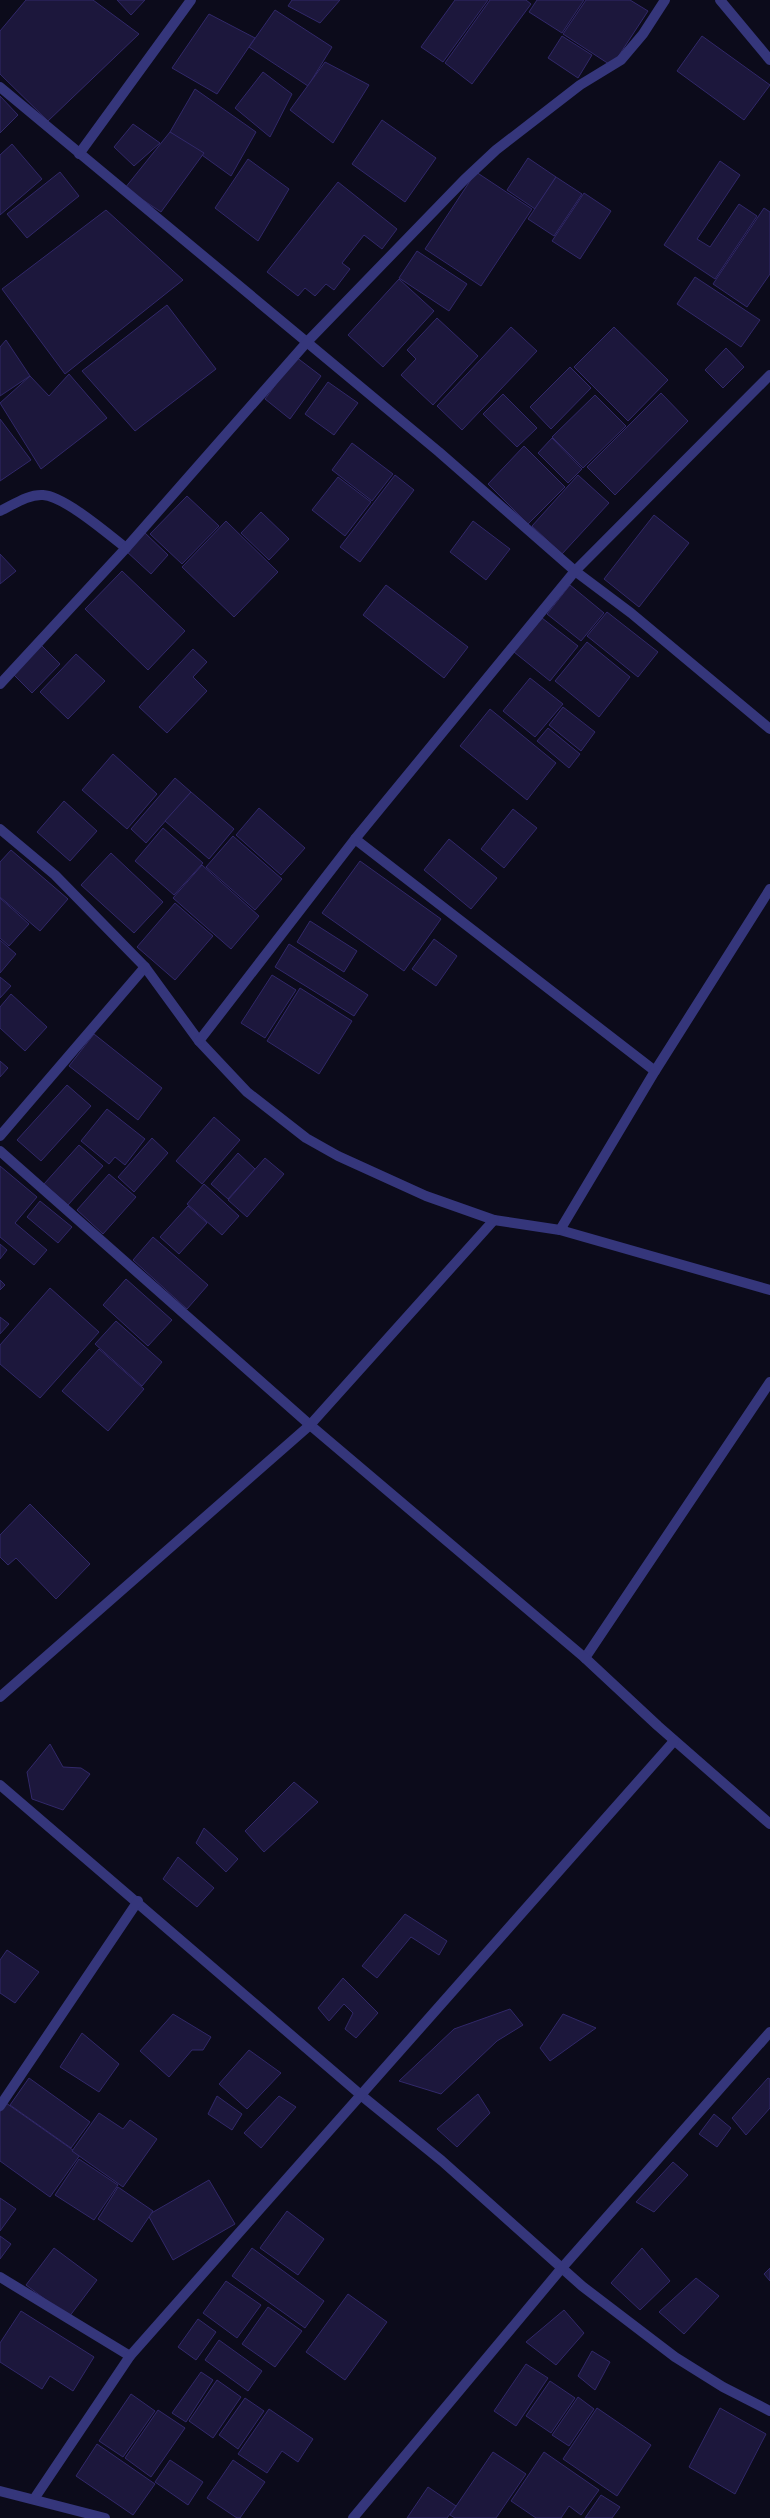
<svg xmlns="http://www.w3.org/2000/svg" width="770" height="2518" font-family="Signika,sans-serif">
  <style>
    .building { fill: #1c173c; stroke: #312869 }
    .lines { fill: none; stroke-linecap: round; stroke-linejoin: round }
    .lane { stroke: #35367b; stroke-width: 10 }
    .street { stroke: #35367b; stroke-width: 10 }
  </style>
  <rect width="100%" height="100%" fill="#0c0b1b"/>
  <g class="building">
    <path d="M26,0H93L139,34L48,121L0,74V31Z"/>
    <path d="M117,0H145L131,15Z"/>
    <path d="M292,0H340L320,23L288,6Z"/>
    <path d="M455,0H488L443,62L421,47Z"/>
    <path d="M490,0H526L531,4L472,84L445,63Z"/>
    <path d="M537,0H584L562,33L529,12Z"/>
    <path d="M586,0H630L648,11L612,66L563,34Z"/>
    <path d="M275,10L332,47L308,86L249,47Z"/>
    <path d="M209,14L255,38L217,94L172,68Z"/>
    <path d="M562,36L592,55L578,78L548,58Z"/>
    <path d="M702,36L770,85L744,120L677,71Z"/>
    <path d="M325,62L369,85L333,143L290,110Z"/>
    <path d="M263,72L292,94L270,137L235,108Z"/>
    <path d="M195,89L256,132L231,176L170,132Z"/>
    <path d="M0,96L18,115L0,133Z"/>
    <path d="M382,120L436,158L405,202L352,164Z"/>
    <path d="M133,124L160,143L134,166L114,147Z"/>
    <path d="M170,132L204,153L161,212L125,188Z"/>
    <path d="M12,144L42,179L0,215V155Z"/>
    <path d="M528,158L556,177L535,209L507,190Z"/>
    <path d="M248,159L289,189L258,241L215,208Z"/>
    <path d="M720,161L740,175L697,239L710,247L739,204L757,216L715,279L664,245Z"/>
    <path d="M60,172L79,196L27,238L7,214Z"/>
    <path d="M476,172L532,209L481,286L425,249Z"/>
    <path d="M556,177L582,194L554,236L528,219Z"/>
    <path d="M338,182L397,229L382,249L364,235L342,263L350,269L334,290L326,284L315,296L305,288L298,296L267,272Z"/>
    <path d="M584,193L611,211L580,259L552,241Z"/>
    <path d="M764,208L770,212V274L747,307L713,284Z"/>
    <path d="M106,210L183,280L65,374L2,289Z"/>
    <path d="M417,251L467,284L449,311L399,278Z"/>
    <path d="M695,277L760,320L741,347L677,304Z"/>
    <path d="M399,279L434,311L383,367L348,335Z"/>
    <path d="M167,305L216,369L135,431L82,371Z"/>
    <path d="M437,318L478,356L433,405L401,375L416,359L407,350Z"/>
    <path d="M511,327L537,351L462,430L437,406Z"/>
    <path d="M614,327L668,380L628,421L574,367Z"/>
    <path d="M6,340L30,376L0,396V347Z"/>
    <path d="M726,348L744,367L723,388L705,370Z"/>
    <path d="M296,357L321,376L290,419L265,399Z"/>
    <path d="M570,367L591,388L551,429L530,407Z"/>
    <path d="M69,374L107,418L41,469L0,403L30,376L49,396Z"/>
    <path d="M328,382L358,403L334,435L305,414Z"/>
    <path d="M661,393L688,421L615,495L587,467Z"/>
    <path d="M503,394L537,428L517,447L483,414Z"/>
    <path d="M595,395L626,426L583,468L552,437Z"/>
    <path d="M0,419L31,460L0,481Z"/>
    <path d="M552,438L582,469L568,483L538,453Z"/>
    <path d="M352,443L393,474L372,501L332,470Z"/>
    <path d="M524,446L565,487L528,524L488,484Z"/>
    <path d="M395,475L414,490L360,562L340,547Z"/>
    <path d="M578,475L609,503L562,554L532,526Z"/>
    <path d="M338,477L371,502L345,536L312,510Z"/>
    <path d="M187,496L219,526L182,564L150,534Z"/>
    <path d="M261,512L289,539L269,560L241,533Z"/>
    <path d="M654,515L689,543L639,607L604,579Z"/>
    <path d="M226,521L278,572L234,617L182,567Z"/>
    <path d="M473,521L510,549L486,580L450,552Z"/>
    <path d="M144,532L168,555L151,574L126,551Z"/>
    <path d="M0,554L16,571L0,584Z"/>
    <path d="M122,571L185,631L148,670L85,609Z"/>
    <path d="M386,585L468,647L444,678L363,615Z"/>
    <path d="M570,585L604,613L581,641L547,614Z"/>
    <path d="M607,612L658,652L638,677L587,636Z"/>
    <path d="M542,618L578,646L550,681L514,652Z"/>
    <path d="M587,642L630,677L599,717L555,681Z"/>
    <path d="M40,644L60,664L32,693L12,673Z"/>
    <path d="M193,649L207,662L193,677L207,691L167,733L139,707Z"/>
    <path d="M76,654L105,681L68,719L40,692Z"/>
    <path d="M530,678L563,704L535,737L503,711Z"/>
    <path d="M563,707L595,732L581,751L549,725Z"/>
    <path d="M490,709L556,763L527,800L460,746Z"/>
    <path d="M548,728L580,754L569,768L537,741Z"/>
    <path d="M113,754L157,794L127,829L82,790Z"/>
    <path d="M175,778L191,792L146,843L131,829Z"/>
    <path d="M191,792L234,829L209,859L165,821Z"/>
    <path d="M64,801L97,831L70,861L37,832Z"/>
    <path d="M259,808L305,848L281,875L236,835Z"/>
    <path d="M513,809L537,828L504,868L481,849Z"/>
    <path d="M163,828L203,863L174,895L135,861Z"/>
    <path d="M233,836L282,879L255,910L206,867Z"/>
    <path d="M449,839L497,878L471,909L424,870Z"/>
    <path d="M11,850L68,899L40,931L0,897V862Z"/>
    <path d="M111,853L163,902L134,933L81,885Z"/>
    <path d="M360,861L441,919L404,971L322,913Z"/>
    <path d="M202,865L259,916L231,949L173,898Z"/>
    <path d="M0,898L29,924L9,946L0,938Z"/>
    <path d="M175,903L213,936L175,980L137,947Z"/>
    <path d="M310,921L357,951L344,972L297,942Z"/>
    <path d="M434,939L457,956L436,986L412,969Z"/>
    <path d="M0,940L16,954L0,973Z"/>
    <path d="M289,944L368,995L354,1016L275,967Z"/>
    <path d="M272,975L296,990L265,1038L241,1023Z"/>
    <path d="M0,977L11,986L0,998Z"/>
    <path d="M300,988L352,1021L319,1074L267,1041Z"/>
    <path d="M11,994L47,1027L25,1051L0,1028V1007Z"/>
    <path d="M94,1034L162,1088L138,1120L69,1066Z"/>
    <path d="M0,1061L8,1068L0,1077Z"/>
    <path d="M67,1085L91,1106L41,1161L17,1140Z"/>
    <path d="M107,1109L145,1139L125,1165L115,1157L109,1164L81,1141Z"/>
    <path d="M214,1117L240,1140L202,1184L176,1161Z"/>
    <path d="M152,1138L168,1153L134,1192L118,1177Z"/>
    <path d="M79,1145L103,1166L68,1205L44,1184Z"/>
    <path d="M238,1153L255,1169L228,1199L211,1184Z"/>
    <path d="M265,1158L284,1174L247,1217L228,1200Z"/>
    <path d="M0,1166L37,1197L15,1223L47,1250L34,1265L0,1237Z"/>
    <path d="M109,1174L136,1197L103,1234L77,1210Z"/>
    <path d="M204,1184L239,1216L222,1235L187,1204Z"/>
    <path d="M40,1201L72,1227L58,1243L27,1217Z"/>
    <path d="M188,1206L207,1223L179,1254L160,1237Z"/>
    <path d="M153,1237L208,1285L187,1309L133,1260Z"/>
    <path d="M0,1244L7,1250L0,1259Z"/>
    <path d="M126,1279L172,1320L148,1346L103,1305Z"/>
    <path d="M0,1280L5,1285L0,1290Z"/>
    <path d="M50,1288L99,1332L40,1398L0,1364V1345Z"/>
    <path d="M0,1317L9,1324L0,1334Z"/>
    <path d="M116,1321L162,1362L142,1386L95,1344Z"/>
    <path d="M99,1349L144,1389L108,1431L62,1391Z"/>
    <path d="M30,1504L90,1564L56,1599L16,1558L8,1565L0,1557V1535Z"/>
    <path d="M50,1744L63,1767L81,1768L90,1774L63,1810L32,1799L27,1772Z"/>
    <path d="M294,1782L318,1802L264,1852L245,1831Z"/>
    <path d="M204,1828L238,1859L226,1872L196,1843Z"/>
    <path d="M178,1857L214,1888L197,1907L163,1879Z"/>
    <path d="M405,1914L447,1941L439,1955L411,1937L377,1978L362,1966Z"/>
    <path d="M7,1950L39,1972L15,2003L0,1993V1960Z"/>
    <path d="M343,1978L378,2013L356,2038L345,2029L353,2013L344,2004L329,2021L318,2008Z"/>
    <path d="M510,2009L523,2025L497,2041L441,2094L399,2081L454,2029Z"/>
    <path d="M173,2014L211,2037L203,2050H192L169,2077L140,2051Z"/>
    <path d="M563,2014L596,2028L550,2061L540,2048Z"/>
    <path d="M82,2033L119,2064L99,2092L60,2067Z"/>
    <path d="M249,2050L281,2073L247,2109L219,2084Z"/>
    <path d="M29,2078L90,2122L71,2148L10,2105Z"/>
    <path d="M768,2078L770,2079V2108L746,2135L732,2118Z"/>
    <path d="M478,2094L490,2113L457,2147L437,2129Z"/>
    <path d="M217,2096L242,2114L232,2130L208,2114Z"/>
    <path d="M279,2096L296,2107L261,2148L244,2133Z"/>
    <path d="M6,2103L80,2155L50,2197L0,2161V2112Z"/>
    <path d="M99,2113L123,2129L130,2120L157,2139L123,2187L72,2151Z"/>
    <path d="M714,2114L731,2128L717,2147L699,2134Z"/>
    <path d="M79,2159L118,2185L94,2220L55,2195Z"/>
    <path d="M673,2162L688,2175L654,2212L636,2202Z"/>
    <path d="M209,2180L235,2224L173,2260L148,2215Z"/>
    <path d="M118,2187L153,2211L132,2242L98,2219Z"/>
    <path d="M0,2198L16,2209L0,2231Z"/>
    <path d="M287,2211L324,2239L298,2275L260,2248Z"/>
    <path d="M0,2236L11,2244L0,2259Z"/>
    <path d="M54,2248L97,2280L69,2317L26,2285Z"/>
    <path d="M252,2248L324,2301L305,2328L232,2276Z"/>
    <path d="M642,2248L670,2281L640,2310L611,2283Z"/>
    <path d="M770,2268V2281L764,2274Z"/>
    <path d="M696,2278L719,2296L684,2334L659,2312Z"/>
    <path d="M226,2281L261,2305L237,2338L203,2313Z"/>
    <path d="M348,2294L387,2322L345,2380L306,2352Z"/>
    <path d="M268,2307L302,2331L275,2367L242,2344Z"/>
    <path d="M564,2310L584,2333L556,2365L526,2342Z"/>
    <path d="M21,2311L94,2357L73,2391L50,2376L42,2389L0,2362V2343Z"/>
    <path d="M198,2319L216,2332L196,2360L178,2347Z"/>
    <path d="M219,2340L262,2371L248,2391L205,2360Z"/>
    <path d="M592,2351L610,2362L595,2390L578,2376Z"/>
    <path d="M526,2364L548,2378L516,2426L494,2411Z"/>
    <path d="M201,2372L213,2380L186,2422L172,2413Z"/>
    <path d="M217,2380L241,2397L213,2438L189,2421Z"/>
    <path d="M550,2381L575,2398L551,2433L526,2416Z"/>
    <path d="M131,2394L155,2411L123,2457L99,2441Z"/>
    <path d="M578,2397L594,2409L569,2446L552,2435Z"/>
    <path d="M245,2398L264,2411L238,2449L219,2435Z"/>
    <path d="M597,2408L651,2445L617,2496L563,2459Z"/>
    <path d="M720,2408L766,2434L735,2494L689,2467Z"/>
    <path d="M269,2409L313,2439L298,2462L282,2451L267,2473L238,2454Z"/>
    <path d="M158,2410L185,2428L151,2477L125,2458Z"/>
    <path d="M97,2444L155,2484L133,2515L76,2476Z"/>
    <path d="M493,2452L526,2474L496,2518H455L450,2515Z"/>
    <path d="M544,2452L599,2490L581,2515L569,2506L561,2518H536L511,2501Z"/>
    <path d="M170,2460L203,2482L188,2505L155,2482Z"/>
    <path d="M233,2460L265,2482L240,2518H237L207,2498Z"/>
    <path d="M428,2487L456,2506L447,2518H407Z"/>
    <path d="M601,2495L620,2507L612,2518H585Z"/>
  </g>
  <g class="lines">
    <path class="lane" d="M585,1658L770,1382"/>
    <g class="street">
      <path d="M720,0L770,60"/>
      <path d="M0,87L439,452L575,571L631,613L770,729"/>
      <path d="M79,154L191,0"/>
      <path d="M0,511C13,505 28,494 43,495C64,496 108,534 126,548"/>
      <path d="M0,684L126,548L307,342L464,180L496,150L580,85L621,60L643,34L665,0"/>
      <path d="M0,829L55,875L145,967L199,1041L247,1092L306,1138L338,1156L426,1196L494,1220L560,1230L770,1290"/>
      <path d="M355,839L655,1071"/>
      <path d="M199,1041L355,839L575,571L770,375"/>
      <path d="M0,1136L145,967"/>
      <path d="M0,1151L310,1425L585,1658L658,1726L770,1824"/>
      <path d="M560,1230L655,1071L770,889"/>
      <path d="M0,1697L310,1425L494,1220"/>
      <path d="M0,1785L362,2096L442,2161L582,2286L675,2357L723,2387L770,2411"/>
      <path d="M0,2106L138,1901"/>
      <path d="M0,2277L130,2356"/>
      <path d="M0,2491L105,2518"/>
      <path d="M34,2499L130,2356L674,1741"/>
      <path d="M353,2518L561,2269L770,2032"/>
    </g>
  </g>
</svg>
